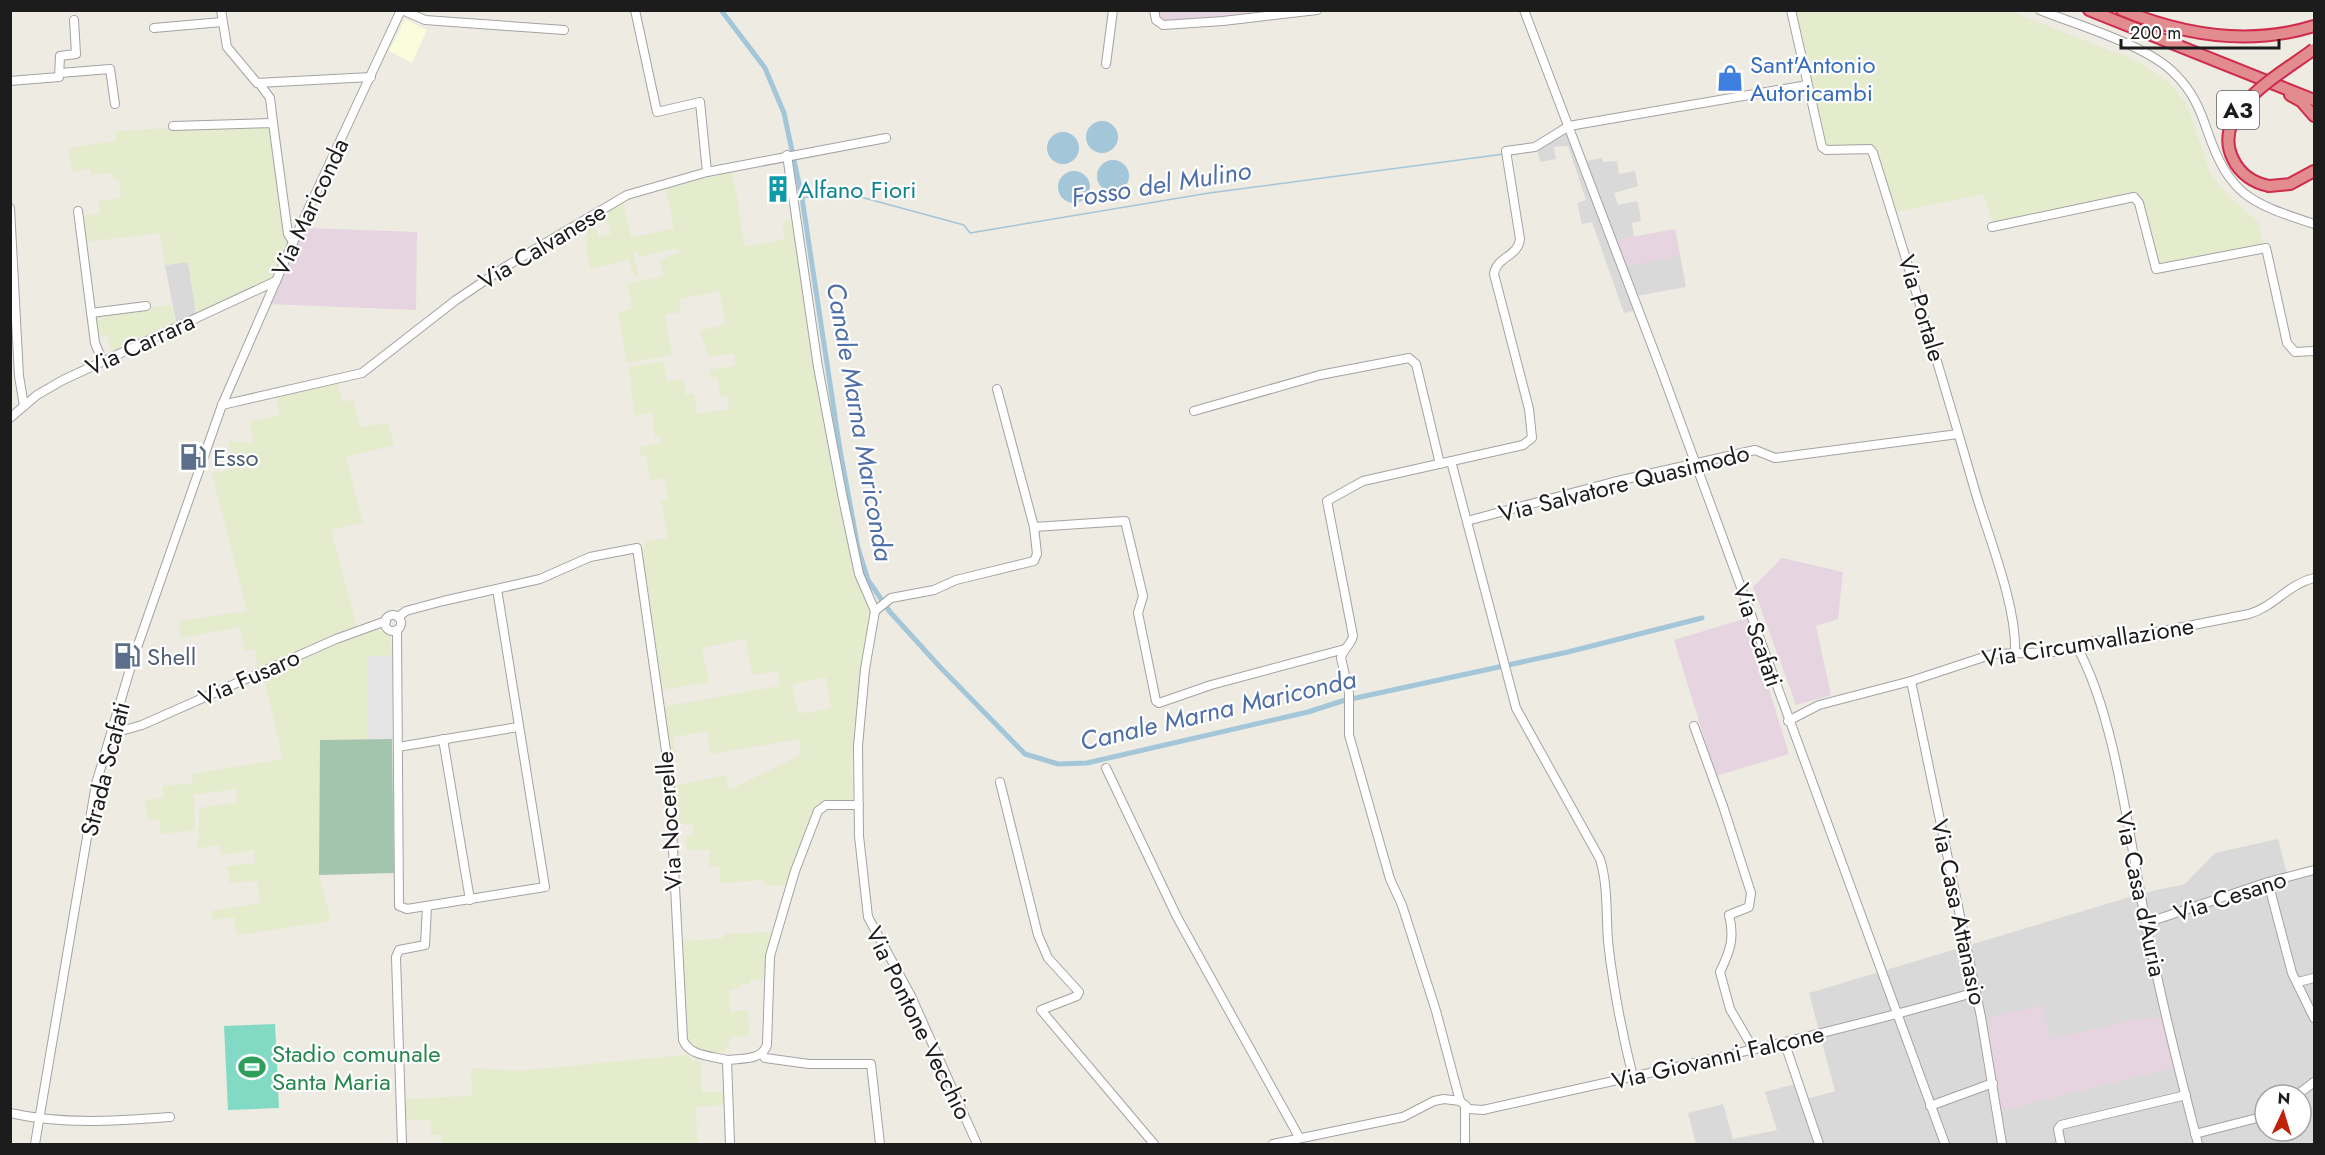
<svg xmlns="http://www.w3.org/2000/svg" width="2325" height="1155" font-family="Jost,sans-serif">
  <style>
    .residential { fill: #dad9d9; fill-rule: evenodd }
    .industrial { fill: #e6d4e0 }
    .education { fill: #f9fddb }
    .farmland { fill: #e5ebcd; fill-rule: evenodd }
    .cemetery { fill: #a4c5ad }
    .pitch { fill: #82dac4 }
    .parking { fill: #e4e4e4 }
    .water { fill: #a4c6d9 }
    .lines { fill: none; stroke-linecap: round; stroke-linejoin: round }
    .stream { stroke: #a4c6d9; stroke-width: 1.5 }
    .canal { stroke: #a4c6d9; stroke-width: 5 }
    .minor-casing { stroke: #a3a3a3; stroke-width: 10 }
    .highway-casing { stroke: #cf2b4d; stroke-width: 14 }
    .minor { stroke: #fff; stroke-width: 8 }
    .highway { stroke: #e28c90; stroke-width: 10 }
    .highway-bridge-casing { stroke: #cf2b4d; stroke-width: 14; stroke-linecap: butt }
    .highway-bridge { stroke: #e28c90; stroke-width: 10 }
    .labels { text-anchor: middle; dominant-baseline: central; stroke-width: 4.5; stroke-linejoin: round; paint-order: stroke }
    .shield { fill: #fff; stroke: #606060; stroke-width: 1.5 }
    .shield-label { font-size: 22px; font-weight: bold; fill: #1c1c1c }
    .shop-label { font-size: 24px; fill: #366cbe; stroke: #fff; text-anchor: start }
    .culture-label { font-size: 24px; fill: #0d838f; stroke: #fff; text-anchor: start }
    .street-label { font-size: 24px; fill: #1c1c1c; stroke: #fff }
    .service-label { font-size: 24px; fill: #4e5e75; stroke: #fff; text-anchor: start }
    .leisure-label { font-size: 24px; fill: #27864d; stroke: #fff; text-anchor: start }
    .water-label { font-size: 26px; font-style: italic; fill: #4d6ea7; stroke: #fff }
  </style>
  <rect width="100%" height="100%" fill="#edebe2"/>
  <g class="residential">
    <path d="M1571,122L1587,161L1602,158L1603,162L1617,161L1619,174L1635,171L1638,186L1614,193L1618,205L1637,201L1639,208L1641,221L1632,223L1634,237L1616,241L1625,266L1680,255L1686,287L1636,296L1641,309L1624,313L1592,222L1582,224L1577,203L1586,200L1568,146L1554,147L1556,159L1540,162L1536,144L1562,124Z"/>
    <path d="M188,262L196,313L176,322L165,265Z"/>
    <path d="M2278,839L2287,874L2314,867V1144H1696L1688,1113L1723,1104L1733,1139L1777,1130L1765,1092L1802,1082L1807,1099L1835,1091L1809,993L2143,893L2185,884L2215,853ZM2265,1095H2301V1131H2265Z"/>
  </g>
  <g class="industrial">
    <path d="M1157,11H1252L1253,16L1164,22L1159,19Z"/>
    <path d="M304,228L417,232L416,310L269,304Z"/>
    <path d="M1675,229L1680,255L1626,267L1615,240Z"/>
    <path d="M1782,558L1843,572L1838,619L1816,626L1831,695L1796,705L1753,587Z"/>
    <path d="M1747,618L1789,754L1716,776L1674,640Z"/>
    <path d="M2043,1005L2050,1039L2138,1019L2164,1017L2178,1067L2000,1111L1987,1037L1990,1036L1988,1018Z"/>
  </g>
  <path class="education" d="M405,19L427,30L412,63L389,51Z"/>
  <g class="farmland">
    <path d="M1796,11H2010L2139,62L2169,82L2187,105L2210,173L2228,196L2258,222L2264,246L2158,267L2139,197L1994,224L1983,194L1895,212L1876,152L1825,146L1809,86Z"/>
    <path d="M271,123L289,242L272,277L196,313L188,262L165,265L160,233L83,242L80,216L100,214L99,201L121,198L119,180H114L112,173L92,175L90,169L72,172L69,148L116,141V131Z"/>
    <path d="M732,168L745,247L785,239L782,222L793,220L810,340L852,563L857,582L872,610L851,766L854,799L822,803L788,886L765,885L764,880L720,883L719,867H710L709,850H687L686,836H693V824H674L673,786L726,775L729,790L801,755L799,739L711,754L707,731L673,737L677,761L670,762L662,707L780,686L777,671L753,675L745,639L702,648L709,682L660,690L642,552L647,541L668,538L661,501L668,499L665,478L650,480L646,455L641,456L640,447L662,443V437H655L652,413L635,415L629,370L631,367L664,361L667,382L683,379L686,395L694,394L697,414L729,409L728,396L720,397L717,378H711L709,370L736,366L734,353L709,357L700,331L726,324L719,291L679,299L681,312L665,315L672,355L627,363L618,312L632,309L628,284L664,276L660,260L679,252L678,248L639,257L637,252H633L638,275L634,276L629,260L590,269L586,248L587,234L581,224L593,216L598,237L611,234L606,210L623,200L631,238L674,228L665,184ZM826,677L831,708L798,714L792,684Z"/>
    <path d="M171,305L176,322L112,351L106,335L96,336L94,316L97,315Z"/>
    <path d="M336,382L343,402L353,400L360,427L388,423L395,445L346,457L363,523L331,530L357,628L258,671L255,649L245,651L240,627L181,638L179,621L247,611L212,474L235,468L229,441L254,443L250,422L280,415L276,395Z"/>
    <path d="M370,627L390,634L392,656L367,657L368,739L320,740L319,875L331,921L237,935L234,917L213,920L211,911L260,903L257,881L230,883L227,866L255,863L254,850L221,855L219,845L198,848L199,808L237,802L236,789L194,795L195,830L161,834L159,819L147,820L145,800L164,798L163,786L193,783L192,774L283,759L263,674Z"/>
    <path d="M773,932L764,979L750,980V984H740V988L729,990L730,1012L748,1010L749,1036L730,1037V1047H725V1053L694,1050L685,1040L678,942L724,938V934Z"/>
    <path d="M686,1055L692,1060L702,1062V1092H725L724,1105L696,1107L697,1144H442V1135H431L430,1120H405V1099L472,1096L471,1068L516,1071Z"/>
  </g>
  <path class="cemetery" d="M392,739L394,873L319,875L320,740Z"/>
  <path class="pitch" d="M275,1024L279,1108L228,1110L224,1026Z"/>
  <path class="parking" d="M367,656H392V739H368Z"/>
  <g class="water">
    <circle cx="1102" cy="137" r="16"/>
    <circle cx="1063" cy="148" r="16"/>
    <circle cx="1113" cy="176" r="16"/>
    <circle cx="1074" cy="187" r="16"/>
  </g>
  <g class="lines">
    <path class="stream" d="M802,198L839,193L857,196L964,225L970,233L1209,193L1504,154"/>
    <path class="canal" d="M721,10L765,68L784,113L802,198L840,450L858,548L868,580L890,612L940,667L1025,754L1058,764L1087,763L1308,712L1342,701L1568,652L1702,618"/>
    <defs>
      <g id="minor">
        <path d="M221,10L227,47L257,83L371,77"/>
        <path d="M402,10L425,20L564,30"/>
        <path d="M635,10L657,112L700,102L707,172"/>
        <path d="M1154,10L1156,20L1163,25L1223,21L1317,10"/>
        <path d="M1524,10L1662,372L1945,1144"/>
        <path d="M1791,10L1822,147L1826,150L1870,149L1873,153C1909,267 1943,380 1976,494C1989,538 2017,607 2015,652"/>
        <path d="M2040,10C2079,26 2148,45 2176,75C2192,91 2200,109 2207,130C2230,197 2251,203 2314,224"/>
        <path d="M154,28L222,22"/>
        <path d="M1106,64L1113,10"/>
        <path d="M60,73L110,69L115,104"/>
        <path d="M10,81L59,77L60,56L76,54L74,20"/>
        <path d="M259,83L270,98L273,123"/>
        <path d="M173,126L273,123L288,234L293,242"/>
        <path d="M787,155L818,367L842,494L859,574L875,611L865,669L858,746L859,836L868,917L911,996L977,1144"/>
        <path d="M10,208L19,376L24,406"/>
        <path d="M78,211L95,343L102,360"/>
        <path d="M1992,227L2134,197L2139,203L2156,269L2266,248L2287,343L2295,352L2314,351"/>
        <path d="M91,313L146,306"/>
        <path d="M997,389L1034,527L1125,521L1143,596L1138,613L1156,701L1159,703L1211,685L1345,649"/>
        <path d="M222,405L362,373L456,300L505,267L627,195L707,172L886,138"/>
        <path d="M1194,411L1320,375L1409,358L1416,364L1440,464"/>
        <path d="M10,418L37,395L63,380L276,281"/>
        <path d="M1451,461L1516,708L1600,859C1608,885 1606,914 1608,941C1613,987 1622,1033 1633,1077"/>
        <path d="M1467,521L1613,482L1755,450L1775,458L1958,434"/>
        <path d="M875,611L891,598L934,590L956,580L1034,561L1037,554L1034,527"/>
        <circle cx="393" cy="623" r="8"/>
        <path d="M398,617L406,611L443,601L540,579L590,557L637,548L669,772L683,1040C689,1056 711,1056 727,1060L730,1144"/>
        <path d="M397,630L399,906L407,909L545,887L497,589"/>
        <path d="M2077,647C2113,712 2127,822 2141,897C2156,980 2177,1063 2198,1144"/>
        <path d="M1911,681L1981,1017L2002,1144"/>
        <path d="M1788,721L1819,705L1911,681L1993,654L2057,652L2094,641L2122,639L2249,614C2274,607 2288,584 2314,578"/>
        <path d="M1694,726L1723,806L1751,893L1749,907L1729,915C1735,938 1730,951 1720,972L1730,1009L1754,1050"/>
        <path d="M112,728L121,731L142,725L336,639L386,621"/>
        <path d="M443,739L470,900"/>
        <path d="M398,747L518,727"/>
        <path d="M1106,768L1177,917L1299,1137"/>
        <path d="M1000,782L1038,935L1048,958L1079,992L1077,996L1041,1010L1154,1144"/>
        <path d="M2268,882L2292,973L2314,1018"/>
        <path d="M2146,923L2268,882L2314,870"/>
        <path d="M2298,982L2314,978"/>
        <path d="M1785,1044L1819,1144"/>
        <path d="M762,1054L765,1058L809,1064H871L880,1144"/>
        <path d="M727,1060C742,1058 761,1061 767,1045L770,956L795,871L818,811L826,805H859"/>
        <path d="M2297,1095L2314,1082"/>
        <path d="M1460,1101L1436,1011L1402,905L1390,879L1349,735V693L1341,658C1343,649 1351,645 1353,636L1327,501L1363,481L1523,445L1532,438L1529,409L1494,274C1496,257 1518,257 1520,239L1506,151L1535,147L1569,126L1807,85"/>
        <path d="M1930,1106L1993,1083"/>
        <path d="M10,1113C63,1125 116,1121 170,1117"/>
        <path d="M2195,1134L2265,1116"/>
        <path d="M35,1144L96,784L133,659L222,405L293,242L401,10"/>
        <path d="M402,1144L396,957L399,950L425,945L427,906"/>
        <path d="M1273,1144L1403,1117L1434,1101L1444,1099L1460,1101L1469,1109L1483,1110C1648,1073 1813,1039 1976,992"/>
        <path d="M1465,1144V1105"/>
        <path d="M2061,1144L2058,1129L2061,1125L2186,1095"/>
      </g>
      <g id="highway">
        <path d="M2089,10L2314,100"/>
        <path d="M2122,10C2183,35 2250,46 2314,26"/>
        <path d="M2290,95L2301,101L2314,116"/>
        <path d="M2269,186L2290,184L2314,171"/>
      </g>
    </defs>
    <use href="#minor" class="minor-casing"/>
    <use href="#highway" class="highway-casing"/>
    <use href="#minor" class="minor"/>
    <use href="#highway" class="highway"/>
    <defs>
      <path id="highway-bridge" d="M2269,186C2254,183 2240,174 2233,159C2209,111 2283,73 2314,49"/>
    </defs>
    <use href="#highway-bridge" class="highway-bridge-casing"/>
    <use href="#highway-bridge" class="highway-bridge"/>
  </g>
  <defs>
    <symbol id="shop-bare" viewBox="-9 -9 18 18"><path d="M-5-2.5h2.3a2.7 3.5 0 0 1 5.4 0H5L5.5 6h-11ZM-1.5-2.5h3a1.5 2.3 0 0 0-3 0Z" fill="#3f7fe0" stroke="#fff" stroke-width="2.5" paint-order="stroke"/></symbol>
    <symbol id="building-bare" viewBox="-9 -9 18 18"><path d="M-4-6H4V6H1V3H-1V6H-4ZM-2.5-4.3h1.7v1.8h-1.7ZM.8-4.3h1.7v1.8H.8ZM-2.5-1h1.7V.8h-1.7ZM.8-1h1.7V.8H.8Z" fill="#0f9aa8" stroke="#fff" stroke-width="2.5" paint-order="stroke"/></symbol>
    <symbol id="fuel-bare" viewBox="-9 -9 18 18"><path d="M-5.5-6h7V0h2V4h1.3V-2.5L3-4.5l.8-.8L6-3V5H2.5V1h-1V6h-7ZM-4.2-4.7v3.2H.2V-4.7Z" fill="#5c6f8a" stroke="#fff" stroke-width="2.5" paint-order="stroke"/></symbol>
    <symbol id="stadium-bare" viewBox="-9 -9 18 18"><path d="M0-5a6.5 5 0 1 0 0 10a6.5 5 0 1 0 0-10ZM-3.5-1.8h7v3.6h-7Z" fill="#2e9e5b" stroke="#fff" stroke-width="2.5" paint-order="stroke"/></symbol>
  </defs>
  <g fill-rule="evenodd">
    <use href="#shop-bare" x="1711" y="59" width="38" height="38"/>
    <use href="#building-bare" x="759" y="170" width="38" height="38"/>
    <use href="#fuel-bare" x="174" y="438" width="38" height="38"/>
    <use href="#fuel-bare" x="108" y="637" width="38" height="38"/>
    <use href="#stadium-bare" x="233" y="1048" width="38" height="38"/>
  </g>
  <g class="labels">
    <rect class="shield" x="2217" y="91" width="42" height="38" rx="4.5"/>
    <g class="shield-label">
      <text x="2238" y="110">A3</text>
    </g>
    <g class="shop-label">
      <text x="1750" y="64">Sant'Antonio<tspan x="1750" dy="28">Autoricambi</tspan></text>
    </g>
    <g class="culture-label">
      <text x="798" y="189">Alfano Fiori</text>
    </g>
    <g class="street-label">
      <text transform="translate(310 207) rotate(-65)">Via Mariconda</text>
      <text transform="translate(542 246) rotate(-31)">Via Calvanese</text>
      <text transform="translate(1922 308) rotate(73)">Via Portale</text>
      <text transform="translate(140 344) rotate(-25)">Via Carrara</text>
      <text transform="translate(1624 483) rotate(-14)">Via Salvatore Quasimodo</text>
      <text transform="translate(1758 635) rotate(71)">Via Scafati</text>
      <text transform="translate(2088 642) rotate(-9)">Via Circumvallazione</text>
      <text transform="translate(249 677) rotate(-24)">Via Fusaro</text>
      <text transform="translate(105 769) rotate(-76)">Strada Scafati</text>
      <text transform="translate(669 821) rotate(-94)">Via Nocerelle</text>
      <text transform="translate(2141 894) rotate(78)">Via Casa d'Auria</text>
      <text transform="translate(2230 896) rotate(-18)">Via Cesano</text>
      <text transform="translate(1959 912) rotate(78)">Via Casa Attanasio</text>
      <text transform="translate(919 1023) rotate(64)">Via Pontone Vecchio</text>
      <text transform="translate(1718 1057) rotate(-13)">Via Giovanni Falcone</text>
    </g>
    <g class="service-label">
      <text x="213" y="457">Esso</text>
      <text x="147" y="656">Shell</text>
    </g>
    <g class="leisure-label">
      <text x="272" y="1053">Stadio comunale<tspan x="272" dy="28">Santa Maria</tspan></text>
    </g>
    <g class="water-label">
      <text transform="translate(1161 184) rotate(-9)">Fosso del Mulino</text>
      <text transform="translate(860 422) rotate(80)">Canale Marna Mariconda</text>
      <text transform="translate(1218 710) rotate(-13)">Canale Marna Mariconda</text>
    </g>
  </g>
  <rect width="2325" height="1155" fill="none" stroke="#1c1c1c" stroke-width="24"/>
  <g transform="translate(2283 1113) rotate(4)"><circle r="28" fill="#ffffff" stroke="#a4a4a4" stroke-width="1.5"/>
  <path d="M0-4.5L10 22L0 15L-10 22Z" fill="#c02108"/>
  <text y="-9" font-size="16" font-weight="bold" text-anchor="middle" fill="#1c1c1c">N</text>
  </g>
  <path d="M2121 39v9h158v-9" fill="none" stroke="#1c1c1c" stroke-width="3"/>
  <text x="2130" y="39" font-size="18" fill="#1c1c1c" stroke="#ffffff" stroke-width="4.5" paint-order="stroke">200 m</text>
</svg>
